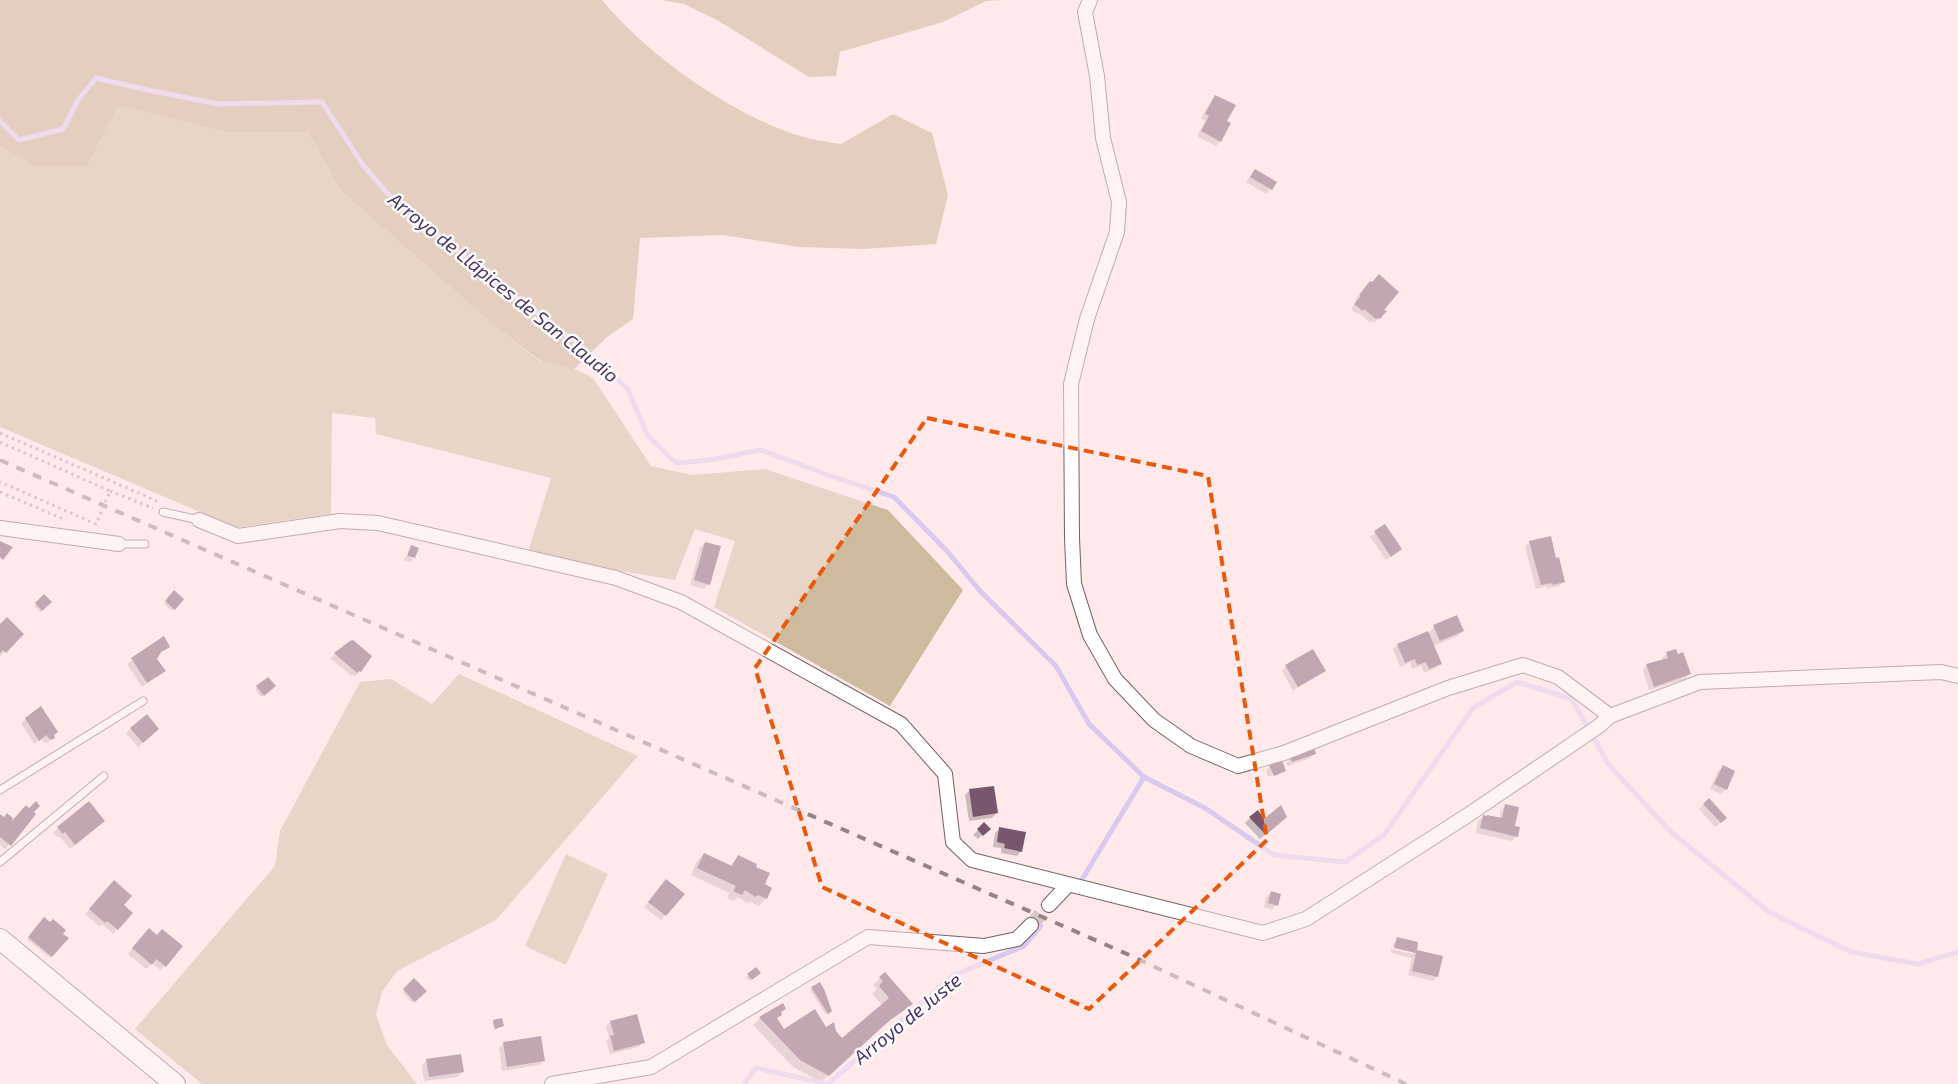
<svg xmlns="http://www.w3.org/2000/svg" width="1958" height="1084" font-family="'Exo 2',sans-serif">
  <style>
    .green { fill: #cebb9d }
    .forest { fill: #c3ae8a }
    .shadow { fill: #0003 }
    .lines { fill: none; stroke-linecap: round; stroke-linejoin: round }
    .stream { stroke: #dac9ef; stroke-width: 5 }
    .building { fill: #78576e }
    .street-tunnel { stroke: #d7c4c5; stroke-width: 14; stroke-dasharray: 14 7; stroke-linecap: butt }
    .lane-casing { stroke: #746263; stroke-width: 9 }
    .street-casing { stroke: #746263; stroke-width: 16 }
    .secondary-casing { stroke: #746263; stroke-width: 22 }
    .path { stroke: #ae9d9e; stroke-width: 3; stroke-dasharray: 2.5 4; stroke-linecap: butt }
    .lane { stroke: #fff; stroke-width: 7 }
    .street { stroke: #fff; stroke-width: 14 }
    .secondary { stroke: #fff; stroke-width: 20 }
    .rail { stroke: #938485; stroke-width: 4; stroke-dasharray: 9 9; stroke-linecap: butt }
    .path-bridge { stroke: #ae9d9e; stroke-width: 3; stroke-dasharray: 2.5 4; stroke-linecap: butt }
    .marked { fill: none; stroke: #e8590c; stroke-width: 4; stroke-dasharray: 10 6; stroke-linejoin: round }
    .labels { text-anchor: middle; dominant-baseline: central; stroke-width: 5; stroke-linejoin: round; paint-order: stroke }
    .water-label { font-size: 19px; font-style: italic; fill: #493262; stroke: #fcfcfc }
  </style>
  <rect width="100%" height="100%" fill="#ffe9eb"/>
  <g class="green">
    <path d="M118,106L225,132H308L340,190L498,329L541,362L575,369L593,378L651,466L692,475L765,469L888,510L963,590L890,706L714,607L735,541L695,529L675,580L632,573L528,552L551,478L376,434L375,418L332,413L331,514L233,528L193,509L0,427V146L34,166Z"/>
    <path d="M459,674L638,756L496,920L397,971L382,992L376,1015L387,1045L417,1084H202L135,1029L275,866L280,831L360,682L391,679L432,704Z"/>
    <path d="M566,854L608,874L566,965L525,946Z"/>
  </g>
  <g class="forest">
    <path d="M0,0H602C647,55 732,115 800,136C813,140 828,142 841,144L893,114L932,133L948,195L936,244L864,249L799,247L723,235L640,238L633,319L606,338L574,369L542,362L498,329L340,190L308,132H225L118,106L86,167L34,166L0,146Z"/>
    <path d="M662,0H1003L986,1L943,22L840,52L836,76L809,77L717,20L684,4Z"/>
  </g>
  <g class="shadow">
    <path d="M1215,96L1220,141L1216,146L1197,136L1205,121L1201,118L1211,101Z"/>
    <path d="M1255,170L1275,182L1266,194L1246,182Z"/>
    <path d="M1372,283L1383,310L1379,318L1374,323L1372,321L1371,323L1359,313L1357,314L1351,309L1357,301L1355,300L1366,287Z"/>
    <path d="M1385,526L1400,549L1386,560L1370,537Z"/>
    <path d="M1550,537L1555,559L1564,581L1559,586L1547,589V586L1536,589L1525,547L1529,542Z"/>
    <path d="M705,543L709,584L704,589L690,585L700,548Z"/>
    <path d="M405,556L413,559L410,562L404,560Z"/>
    <path d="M174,592L182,599L172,611L164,604Z"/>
    <path d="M44,596L50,602L40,612L34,606Z"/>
    <path d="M0,626L23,634L0,656Z"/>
    <path d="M1434,626L1462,631L1458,636L1433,646L1440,663L1436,668L1424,673L1421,666L1412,669L1410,662L1400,667L1393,649L1397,645L1430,632Z"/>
    <path d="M163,637L169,647L159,654L156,659L164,671L142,687L127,664Z"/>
    <path d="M350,642L370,656L360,671L355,676L354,675L352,676L330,658Z"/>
    <path d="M1667,654L1689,674L1685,679L1649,690L1643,670L1647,665L1663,660L1662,658Z"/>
    <path d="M1286,666L1325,670L1293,691L1282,671Z"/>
    <path d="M268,678L272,688L261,697L255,689Z"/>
    <path d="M26,719L52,736L53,737L46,744L41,739L34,744L21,723Z"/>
    <path d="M131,729L153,734L138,747L126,733Z"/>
    <path d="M1315,753L1310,758L1288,766L1286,763L1291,758Z"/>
    <path d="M1270,766L1285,770L1281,774V772L1268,777L1266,771Z"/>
    <path d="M1723,767L1726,789L1721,794L1710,789L1718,771Z"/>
    <path d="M969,791L997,813L992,818L969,821L965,795Z"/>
    <path d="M1709,799L1726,818L1715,827L1699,809Z"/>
    <path d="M89,803L104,821L70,849L59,836L57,837L53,833Z"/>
    <path d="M1506,805L1517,836L1512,841L1476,833L1478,821L1483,817L1499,819L1501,810Z"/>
    <path d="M29,809L33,810L35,814L5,849L0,845V815L8,827Z"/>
    <path d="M1257,811L1264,821H1281L1260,839L1245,823Z"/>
    <path d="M984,824L989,829L978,839L973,835Z"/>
    <path d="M1000,829L1021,851L1017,856L1001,853V848L993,847L995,833Z"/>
    <path d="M704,854L730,866L738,856L755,867L763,885L766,898L759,906L750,902L747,903L738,897L734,901L727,898L729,893L691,875L697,861Z"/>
    <path d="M662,885L683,894L661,920L644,907Z"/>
    <path d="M109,886L123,905L117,929L113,934L102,924L100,927L85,914Z"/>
    <path d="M1271,892L1276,905L1272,910L1264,907L1266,897Z"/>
    <path d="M44,919L67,939L50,958L27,939Z"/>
    <path d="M144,934L165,966L160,970L152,963L146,969L128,954Z"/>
    <path d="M1397,939L1415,951L1437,976L1433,981L1408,975L1412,958L1391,953V949L1413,954V951L1392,946Z"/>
    <path d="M756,969L757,975L749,981L746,977Z"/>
    <path d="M880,978L912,1004L882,1027L821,1082L793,1067L753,1025L760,1018L782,1005L785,1008L776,1019L783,1031L826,1029L835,1032L842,1040L882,1005L872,994L877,989L873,985Z"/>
    <path d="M414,980L425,991L413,1003L402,992Z"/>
    <path d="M812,988L828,1013L826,1015L810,990Z"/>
    <path d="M494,1021L503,1026L494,1030L492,1023Z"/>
    <path d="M611,1022L643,1042L639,1047L610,1054L606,1041L609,1038L606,1026Z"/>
    <path d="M540,1038L544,1060L539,1065L502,1071L499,1048L503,1044Z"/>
    <path d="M427,1060L463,1072L458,1077L424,1081L422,1065Z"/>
  </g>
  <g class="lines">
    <g class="stream">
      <path d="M0,121L19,140L63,129L78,100L96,78L143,89L218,104L322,102L363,165L387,193L431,228L493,281L576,342L627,388L648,436L676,463L709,460L761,450L828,475L894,497L947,551L980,591L1056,666L1089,724L1144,777L1205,808L1274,855L1345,862L1384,835L1473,708L1517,682L1572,699L1608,764L1671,832L1769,912L1851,952L1918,964L1958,952"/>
      <path d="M1081,881L1144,777"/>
      <path d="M744,1084L756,1068L828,1084L954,975L1024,946L1041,926"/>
    </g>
  </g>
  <g class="building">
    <path d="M1215,95L1236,105L1227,121L1231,123L1221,142L1201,131L1209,116L1205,114Z"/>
    <path d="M1255,169L1277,182L1272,190L1250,177Z"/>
    <path d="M1379,274L1399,292L1384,310L1387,311L1380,319L1378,318L1376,319L1364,309L1363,311L1354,304L1361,296L1359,295L1370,281L1372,282Z"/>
    <path d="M1385,524L1402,549L1391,557L1374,531Z"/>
    <path d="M1551,536L1556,558L1559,557L1565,582L1552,585L1551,583L1541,585L1529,541Z"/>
    <path d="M0,541L13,547L3,560L0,557Z"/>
    <path d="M705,542L721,546L710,585L694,580Z"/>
    <path d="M411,545L419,548L415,558L407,556Z"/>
    <path d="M174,590L184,599L175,610L165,601Z"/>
    <path d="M44,594L52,602L42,611L35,603Z"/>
    <path d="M1457,615L1464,631L1440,641L1433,625Z"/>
    <path d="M7,617L24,634L6,653L3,650L0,653V624Z"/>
    <path d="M1428,631L1442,664L1429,669L1426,662L1417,665L1415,659L1405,663L1397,644Z"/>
    <path d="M164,636L170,647L161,652L157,659L166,671L147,683L131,658Z"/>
    <path d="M353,640L372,656L361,672L359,671L357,673L334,653L350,641Z"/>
    <path d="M1313,649L1326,671L1298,687L1285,665Z"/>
    <path d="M1676,649L1678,654L1683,652L1691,674L1654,687L1646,664L1668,658L1666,652Z"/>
    <path d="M268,677L276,686L264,696L256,686Z"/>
    <path d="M41,706L58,732L54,735L55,738L51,740L46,735L39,741L25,718Z"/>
    <path d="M147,714L159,729L143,743L130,728Z"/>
    <path d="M1314,748L1316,754L1292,762L1290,757Z"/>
    <path d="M1282,760L1286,771L1274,776L1269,765Z"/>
    <path d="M1723,765L1735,771L1727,790L1714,784Z"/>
    <path d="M994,786L998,813L973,817L969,789Z"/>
    <path d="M1709,798L1727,818L1721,823L1703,804Z"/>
    <path d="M36,801L40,806L34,812L36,814L11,846L0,837V814L4,817L7,813L13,818L11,822L26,805L29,808Z"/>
    <path d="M89,801L105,821L75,845L65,832L63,834L57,827Z"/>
    <path d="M1505,804L1519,807L1515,826L1520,827L1518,837L1480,828L1483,815L1487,816V815L1502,818Z"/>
    <path d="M1281,805L1287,817L1266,835L1249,817L1258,810L1264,819Z"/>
    <path d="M984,822L991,829L983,836L977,829Z"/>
    <path d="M999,827L1026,832L1022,852L1004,848L1005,844L997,842Z"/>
    <path d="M704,853L732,866L738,855L757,864L756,867L770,873L765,884L772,888L767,899L758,895L755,897L745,890L742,895L733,891L736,886L697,868Z"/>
    <path d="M666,879L685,894L666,916L648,902Z"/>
    <path d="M114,880L132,896L124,905L133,913L118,930L107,921L105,923L89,909Z"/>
    <path d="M1271,891L1281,894L1278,906L1268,903Z"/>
    <path d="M44,917L50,922L53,919L66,930L63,934L69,938L52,957L28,937Z"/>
    <path d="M149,928L157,935L162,929L183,946L166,967L156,959L152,965L132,948Z"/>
    <path d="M1397,937L1418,942L1417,950L1443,956L1438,977L1412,971L1416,953L1394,948Z"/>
    <path d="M756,967L761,973L752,980L747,974Z"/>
    <path d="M885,972L913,1004L890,1020L829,1076L800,1060L759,1017L783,1003L786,1009L781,1012L782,1015L777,1018L784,1029L815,1009L826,1027L834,1022L836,1031L842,1038L889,998L879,986L883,981L879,977Z"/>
    <path d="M414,978L427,991L415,1002L403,989Z"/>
    <path d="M820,982L824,989L832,1011L828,1014L811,987Z"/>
    <path d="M637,1014L645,1043L614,1051L610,1036L614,1035L610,1021Z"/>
    <path d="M502,1018L504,1026L495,1029L493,1020Z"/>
    <path d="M541,1036L545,1061L507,1067L503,1042Z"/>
    <path d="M461,1054L464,1072L429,1077L426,1059Z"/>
  </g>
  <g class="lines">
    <path class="street-tunnel" d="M1031,925L1049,905"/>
    <defs>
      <g id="lane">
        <path d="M163,512L199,520"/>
        <path d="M119,544H145"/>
        <path d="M0,790L143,701"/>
        <path d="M0,862L104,776"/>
      </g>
      <g id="street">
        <path d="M1090,0L1085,12L1097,76L1103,138L1119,202L1117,232L1087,319L1071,384L1072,538L1074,584L1090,635L1115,679L1154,720L1191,746L1238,766L1284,753L1448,688L1523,665L1558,677L1610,716"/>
        <path d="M199,520L238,536L340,521L378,523L616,578L681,602L901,724L945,774L953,842L972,860L1263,933L1306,919L1468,815L1599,726L1610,716L1700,682L1941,672L1958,676"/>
        <path d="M0,528L119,544"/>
        <path d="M1049,905L1068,885"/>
        <path d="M552,1084L651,1067L868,937L984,946L1017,939L1031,925"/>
      </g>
      <path id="secondary" d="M0,939L175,1084"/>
    </defs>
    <use href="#lane" class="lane-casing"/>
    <use href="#street" class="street-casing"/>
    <use href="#secondary" class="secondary-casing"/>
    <g class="path">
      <path d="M0,433L157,501"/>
      <path d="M110,491L153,508"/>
      <path d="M0,492L66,520"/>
    </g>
    <use href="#lane" class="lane"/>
    <use href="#street" class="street"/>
    <use href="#secondary" class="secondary"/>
    <path class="rail" d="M0,460L1127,954L1406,1084"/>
    <path class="path-bridge" d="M0,442L110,491L96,524L0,482"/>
  </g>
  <path d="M0 0H1958V1084H0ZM927,418L1208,476L1267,840L1089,1009L822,887L755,668Z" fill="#ffe9eb" fill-opacity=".55" fill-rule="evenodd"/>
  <path class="marked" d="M927,418L1208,476L1267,840L1089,1009L822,887L755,668Z"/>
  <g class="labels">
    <g class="water-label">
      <text transform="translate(504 287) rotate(39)">Arroyo de Llápices de San Claudio</text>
      <text transform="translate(907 1018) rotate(-39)">Arroyo de Juste</text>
    </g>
  </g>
</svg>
